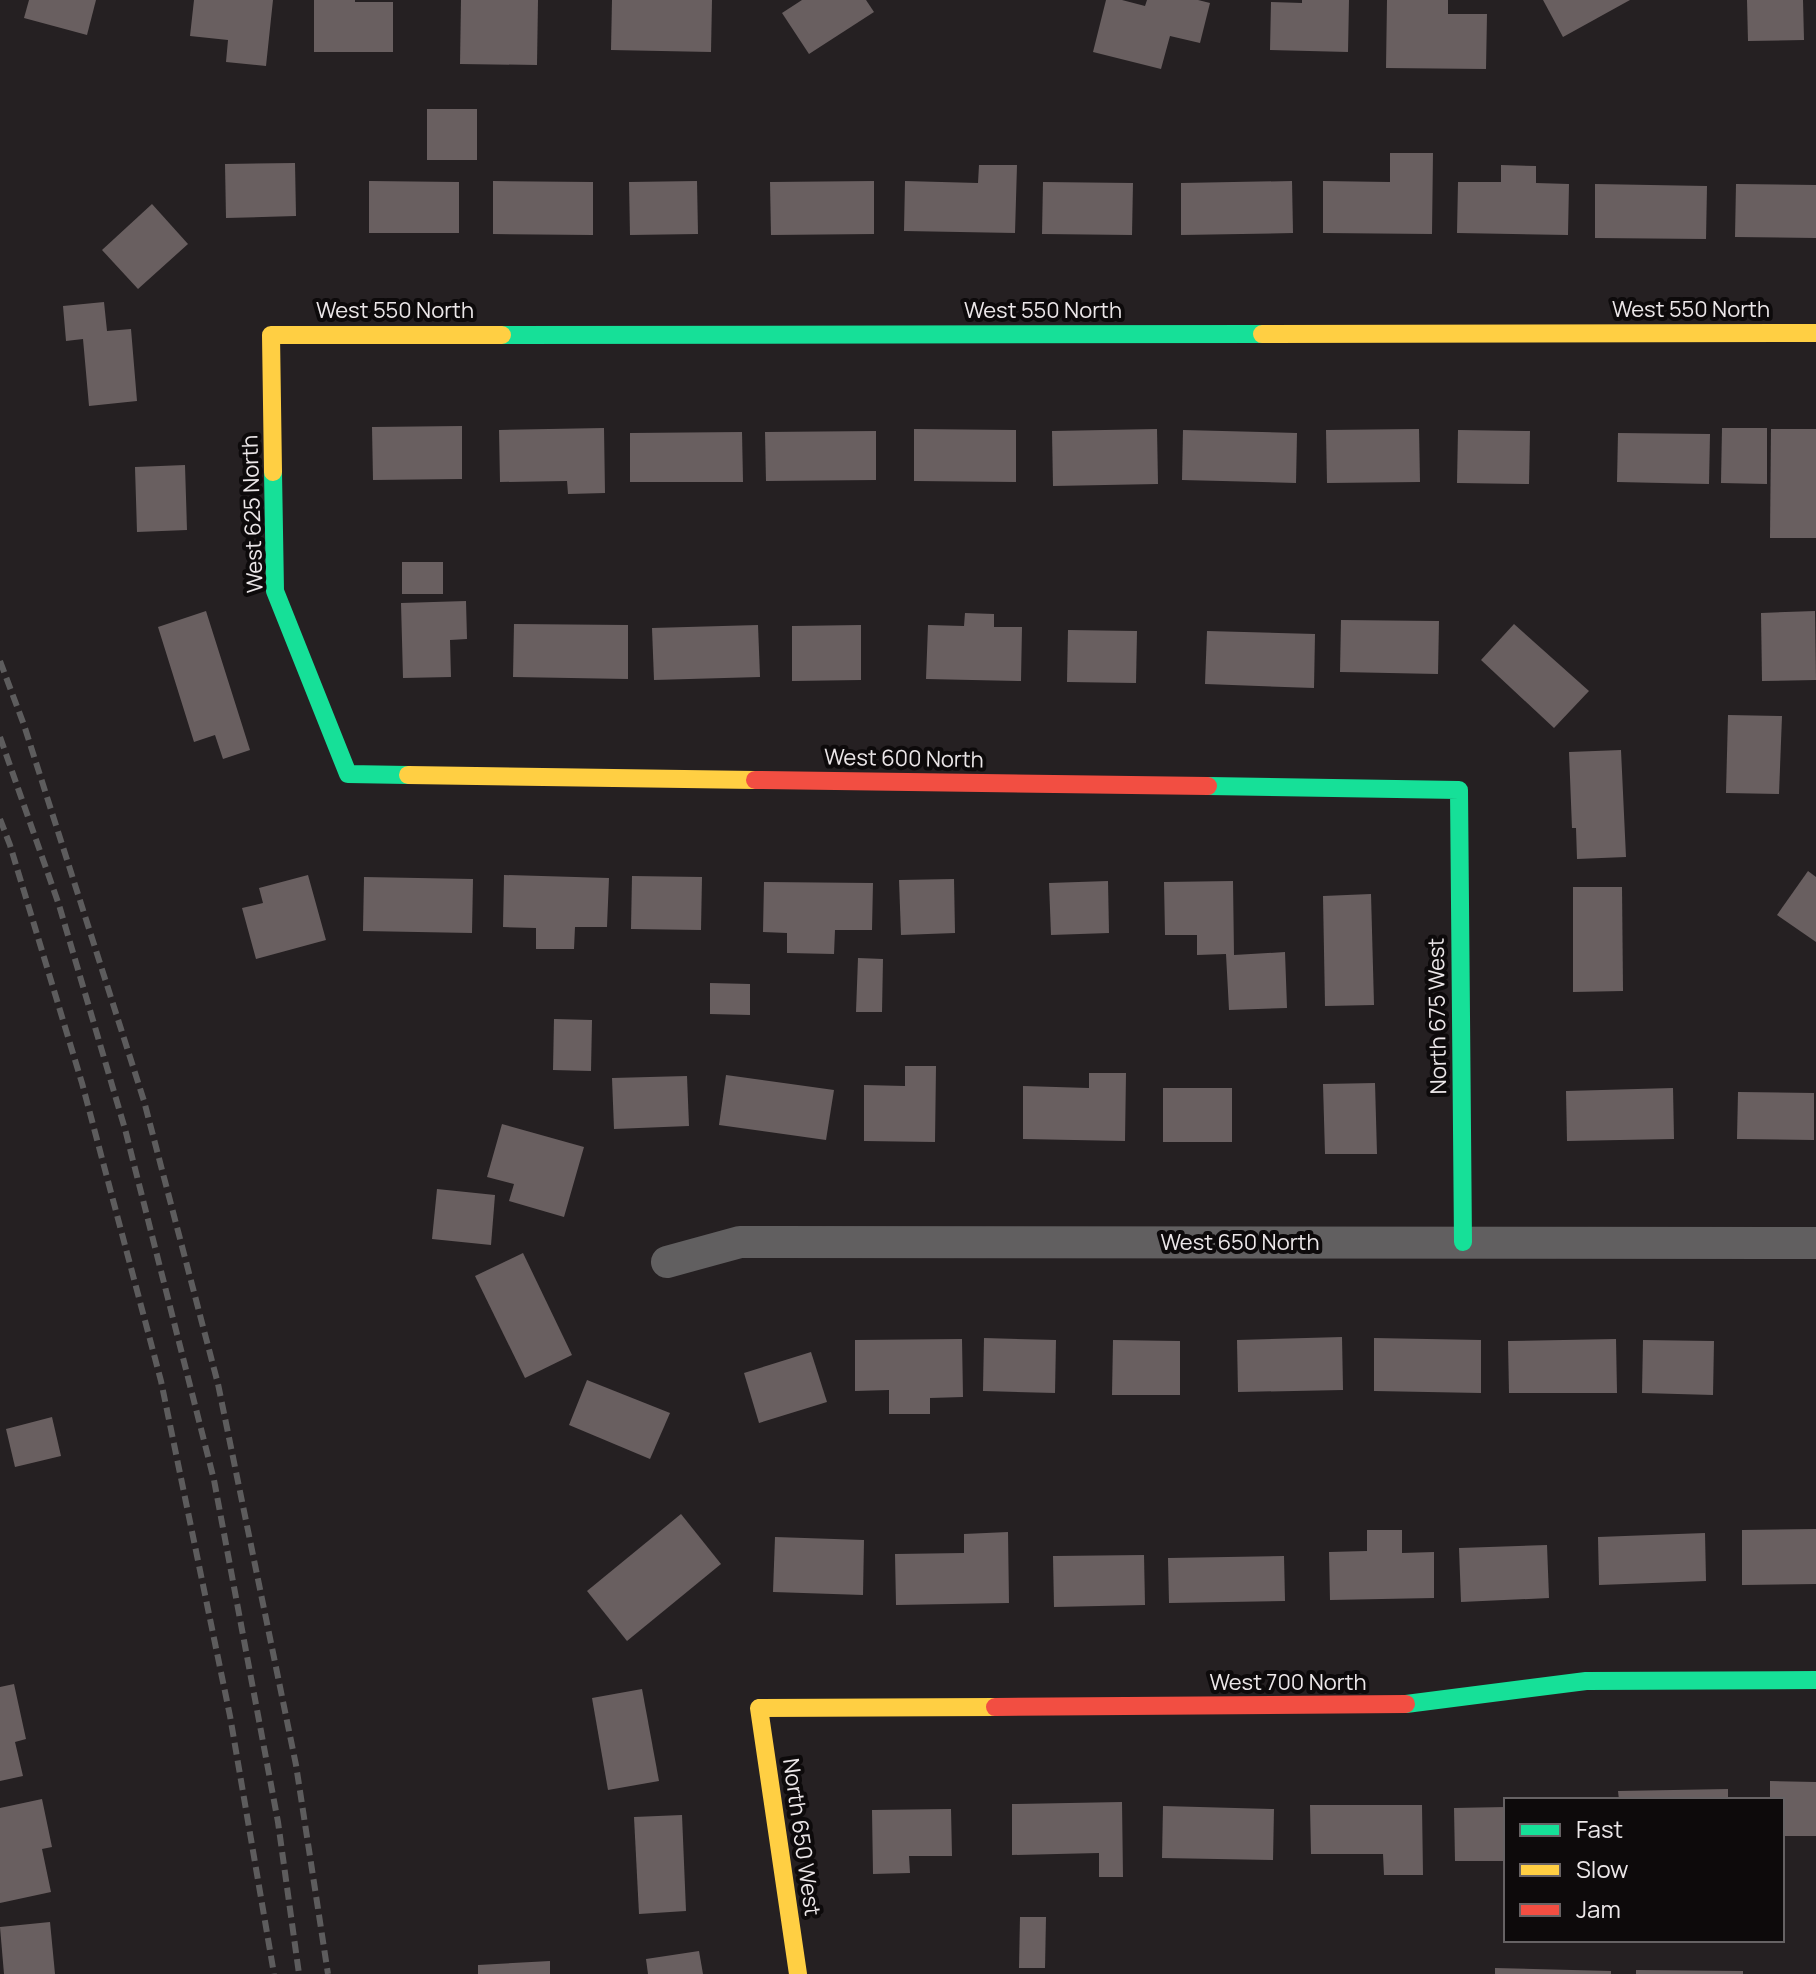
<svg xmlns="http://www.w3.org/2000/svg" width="1816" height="1974" font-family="Manrope,sans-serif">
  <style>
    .building { fill: #695f60 }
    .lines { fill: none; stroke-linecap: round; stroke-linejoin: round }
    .street { stroke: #615f60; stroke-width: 32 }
    .fast { stroke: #16e098; stroke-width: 18 }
    .slow { stroke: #ffcf43; stroke-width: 18 }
    .jam { stroke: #f24e42; stroke-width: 18 }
    .rail { stroke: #5d5c5d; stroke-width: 6; stroke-dasharray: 12 6; stroke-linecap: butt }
    .labels { text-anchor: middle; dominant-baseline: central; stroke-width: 8; stroke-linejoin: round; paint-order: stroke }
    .street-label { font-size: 22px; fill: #ece7e9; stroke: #0d0a0b }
  </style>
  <rect width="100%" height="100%" fill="#252022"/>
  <g class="building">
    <path d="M29,0H96L87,35L24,18Z"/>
    <path d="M194,0H273L266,66L226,62L228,40L190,36Z"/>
    <path d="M314,0H355V2H393V52H314Z"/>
    <path d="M461,0H538L537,65L460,64Z"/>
    <path d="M612,0H712L711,52L611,50Z"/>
    <path d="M802,0H866L874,12L809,54L782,13Z"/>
    <path d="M1106,0H1122L1145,6L1147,0H1198L1210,3L1200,43L1170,36L1161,69L1093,52Z"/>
    <path d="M1302,0H1349L1348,52L1270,50L1271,2L1302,3Z"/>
    <path d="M1387,0H1448V14H1487L1486,69L1386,68Z"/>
    <path d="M1543,0H1630L1563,37Z"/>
    <path d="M1747,0H1803L1804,40L1748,41Z"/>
    <rect x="427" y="109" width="50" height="51"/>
    <path d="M1390,153H1433L1432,234L1323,233V181L1390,182Z"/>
    <path d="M295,163L296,216L226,218L225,164Z"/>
    <path d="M979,165H1017L1015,233L904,231L905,181L978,183Z"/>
    <path d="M1501,165L1536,166V183L1569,184L1568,235L1457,233L1458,182H1501Z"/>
    <path d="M369,181L459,182V233H369Z"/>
    <path d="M493,181L593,182V235L493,234Z"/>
    <path d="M697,181L698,234L630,235L629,182Z"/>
    <path d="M874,181V234L771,235L770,182Z"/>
    <path d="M1292,181L1293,233L1181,235V183Z"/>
    <path d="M1043,182L1133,183L1132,235L1042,234Z"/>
    <path d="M1595,184L1707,186L1706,239L1595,238Z"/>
    <path d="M1736,184L1816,185V238L1735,237Z"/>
    <path d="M152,204L188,244L138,289L102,250Z"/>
    <path d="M104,302L107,331L131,329L137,401L89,406L83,339L66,341L63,306Z"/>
    <path d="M462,426V479L373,480L372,427Z"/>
    <path d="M604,428L605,493L568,494L567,481L500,482L499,430Z"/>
    <path d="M1722,428H1767V484L1721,483Z"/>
    <path d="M914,429L1016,430V482L914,481Z"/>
    <path d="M1157,429L1158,484L1053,486L1052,431Z"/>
    <path d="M1419,429L1420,482L1327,483L1326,430Z"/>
    <path d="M1771,429H1816V538H1770Z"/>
    <path d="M1183,430L1297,433L1296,483L1182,480Z"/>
    <path d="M1458,430L1530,431L1529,484L1457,483Z"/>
    <path d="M876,431V480L766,481L765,432Z"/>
    <path d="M742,432L743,482H630V433Z"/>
    <path d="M1618,433L1710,434L1709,484L1617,482Z"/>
    <path d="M185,465L187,530L137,532L135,467Z"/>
    <rect x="402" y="562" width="41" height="32"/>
    <path d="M466,601L467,639L450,640L451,677L403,678L401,603Z"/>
    <path d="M206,611L250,750L223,759L215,735L194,742L158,627Z"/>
    <path d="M1815,611L1816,680L1762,681L1761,613Z"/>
    <path d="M965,613L994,614V627H1022L1021,681L926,679L928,625L964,626Z"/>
    <path d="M1341,620L1439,621L1438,674L1340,672Z"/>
    <path d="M514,624L628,625V679L513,677Z"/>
    <path d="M1514,624L1589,691L1554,728L1481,660Z"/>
    <path d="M758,625L760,677L654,680L652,628Z"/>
    <path d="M861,625V680L792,681V626Z"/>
    <path d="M1068,630L1137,631L1136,683L1067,682Z"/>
    <path d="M1207,631L1315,634L1314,688L1205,684Z"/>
    <path d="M1728,715L1782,716L1779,794L1726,793Z"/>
    <path d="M1621,750L1626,857L1577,859L1576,828H1572L1569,752Z"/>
    <path d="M1808,871L1816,877V942L1777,915Z"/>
    <path d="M308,875L326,940L256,959L242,908L263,903L259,888Z"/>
    <path d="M504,875L609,878L607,927H575L574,949H536V928L503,927Z"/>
    <path d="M632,876L702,877L701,930L631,929Z"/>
    <path d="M364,877L473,879L472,933L363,931Z"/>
    <path d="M954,879L955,933L901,935L899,880Z"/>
    <path d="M1108,881L1109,933L1051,935L1049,883Z"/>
    <path d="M1233,881L1234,955L1285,952L1287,1008L1229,1010L1226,954L1197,955V935H1165L1164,882Z"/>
    <path d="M764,882L873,883L872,930H835L834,954L787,953V933L763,932Z"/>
    <path d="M1573,887H1622L1623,991L1573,992Z"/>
    <path d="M1371,894L1374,1005L1325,1006L1323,896Z"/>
    <path d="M858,958L883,959L882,1012H856Z"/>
    <path d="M710,983L750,984V1015L710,1014Z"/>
    <path d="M554,1019L592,1020L591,1071L553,1070Z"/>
    <path d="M905,1066H936L935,1142L864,1141V1085L905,1086Z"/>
    <path d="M1089,1073H1126L1125,1141L1023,1139V1086L1089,1088Z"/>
    <path d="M726,1075L834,1090L826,1140L719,1125Z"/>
    <path d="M687,1076L689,1126L614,1129L612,1078Z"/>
    <path d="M1375,1083L1377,1154H1325L1323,1084Z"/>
    <rect x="1163" y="1088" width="69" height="54"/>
    <path d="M1673,1088L1674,1139L1567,1141L1566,1091Z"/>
    <path d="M1738,1092L1814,1093V1140L1737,1139Z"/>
    <path d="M502,1124L584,1147L564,1217L509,1201L514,1184L487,1177Z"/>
    <path d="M437,1189L495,1195L491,1245L432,1239Z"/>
    <path d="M523,1253L572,1355L525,1378L475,1276Z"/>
    <path d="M1342,1337L1343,1390L1238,1392L1237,1340Z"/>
    <path d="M984,1338L1056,1340L1055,1393L983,1391Z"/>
    <path d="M1374,1338L1481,1340V1393L1374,1391Z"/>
    <path d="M962,1339L963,1397L930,1398V1414H889V1390L855,1391V1340Z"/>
    <path d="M1616,1339L1617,1393H1509L1508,1341Z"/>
    <path d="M1113,1340L1180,1341V1395H1112Z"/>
    <path d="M1643,1340L1714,1341L1713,1395L1642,1393Z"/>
    <path d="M811,1352L827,1402L759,1423L744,1373Z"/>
    <path d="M587,1380L670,1413L650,1459L569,1425Z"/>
    <path d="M52,1417L61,1456L15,1467L6,1429Z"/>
    <path d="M681,1514L721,1564L627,1641L587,1591Z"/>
    <path d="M1816,1529V1584L1742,1585V1530Z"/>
    <path d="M1367,1530H1402V1553L1434,1552V1598L1330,1600L1329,1552L1367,1551Z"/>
    <path d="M1008,1532L1009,1603L896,1605L895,1554L964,1553V1534Z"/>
    <path d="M1705,1533L1706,1581L1599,1585L1598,1537Z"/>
    <path d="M775,1537L864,1540L863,1595L773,1592Z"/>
    <path d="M1547,1545L1549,1598L1461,1602L1459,1548Z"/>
    <path d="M1144,1555L1145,1605L1054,1607L1053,1556Z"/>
    <path d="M1284,1556L1285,1601L1169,1603L1168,1558Z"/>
    <path d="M14,1684L26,1739L15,1742L23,1776L0,1781V1687Z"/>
    <path d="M642,1689L659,1781L608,1790L592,1698Z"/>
    <path d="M1770,1781L1816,1782V1836H1782V1800H1770Z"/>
    <path d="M1728,1789V1800H1619L1618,1791Z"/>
    <path d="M42,1799L52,1847L42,1849L51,1892L0,1903V1808Z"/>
    <path d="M1122,1802L1123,1877H1099V1853L1012,1855V1804Z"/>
    <path d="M1310,1805H1422L1423,1875H1384L1383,1854H1311Z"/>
    <path d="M1163,1806L1274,1809L1273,1860L1162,1858Z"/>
    <path d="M1506,1807V1861H1455L1454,1808Z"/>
    <path d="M951,1809L952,1856H909L910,1873L873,1874L872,1810Z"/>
    <path d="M682,1815L686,1911L639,1914L634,1817Z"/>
    <path d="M1020,1917H1046L1045,1968H1019Z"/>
    <path d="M50,1922L55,1974H4L0,1927Z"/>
    <path d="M699,1951L703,1974H648L646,1959Z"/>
    <path d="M550,1961V1974H478V1965Z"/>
    <path d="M1495,1968L1611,1971V1974H1495Z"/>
    <path d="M1636,1970L1743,1971V1974H1636Z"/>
  </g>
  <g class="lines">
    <path class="street" d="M667,1262L740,1242L1816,1243"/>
    <g class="fast">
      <path d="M502,335L1262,334"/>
      <path d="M273,472L275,591L348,774L408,775"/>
      <path d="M1208,786L1459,790L1463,1242"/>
      <path d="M1406,1704L1586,1681L1816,1680"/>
    </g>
    <g class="slow">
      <path d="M1262,334L1816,333"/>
      <path d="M273,472L271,335H502"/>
      <path d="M408,775L755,780"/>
      <path d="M798,1974L759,1708L995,1707"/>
    </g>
    <g class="jam">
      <path d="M755,780L1208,786"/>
      <path d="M995,1707L1406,1704"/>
    </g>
    <g class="rail">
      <path d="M0,661L24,725L144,1101L218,1384L296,1765L328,1974"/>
      <path d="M0,737L59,905L125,1129L214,1480L278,1822L299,1974"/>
      <path d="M0,819L10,845L82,1083L161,1381L230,1716L274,1974"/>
    </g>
  </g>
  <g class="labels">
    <g class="street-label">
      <text x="1691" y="309">West 550 North</text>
      <text x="395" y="310">West 550 North</text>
      <text x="1043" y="310">West 550 North</text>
      <text transform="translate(252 514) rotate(-92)">West 625 North</text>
      <text transform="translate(904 758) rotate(1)">West 600 North</text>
      <text transform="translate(1437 1016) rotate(-91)">North 675 West</text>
      <text x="1240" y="1242">West 650 North</text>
      <text x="1288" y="1682">West 700 North</text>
      <text transform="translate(802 1837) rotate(82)">North 650 West</text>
    </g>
  </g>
  <rect x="1504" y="1798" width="280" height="144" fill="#0d0a0b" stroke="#666264" stroke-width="2"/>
  <rect x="1520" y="1824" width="40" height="12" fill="#16e098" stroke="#666264" stroke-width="2"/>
  <text x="1576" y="1838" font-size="24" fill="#ece7e9">Fast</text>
  <rect x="1520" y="1864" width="40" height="12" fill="#ffcf43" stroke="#666264" stroke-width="2"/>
  <text x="1576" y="1878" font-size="24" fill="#ece7e9">Slow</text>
  <rect x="1520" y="1904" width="40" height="12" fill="#f24e42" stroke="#666264" stroke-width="2"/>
  <text x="1576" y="1918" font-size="24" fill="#ece7e9">Jam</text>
</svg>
